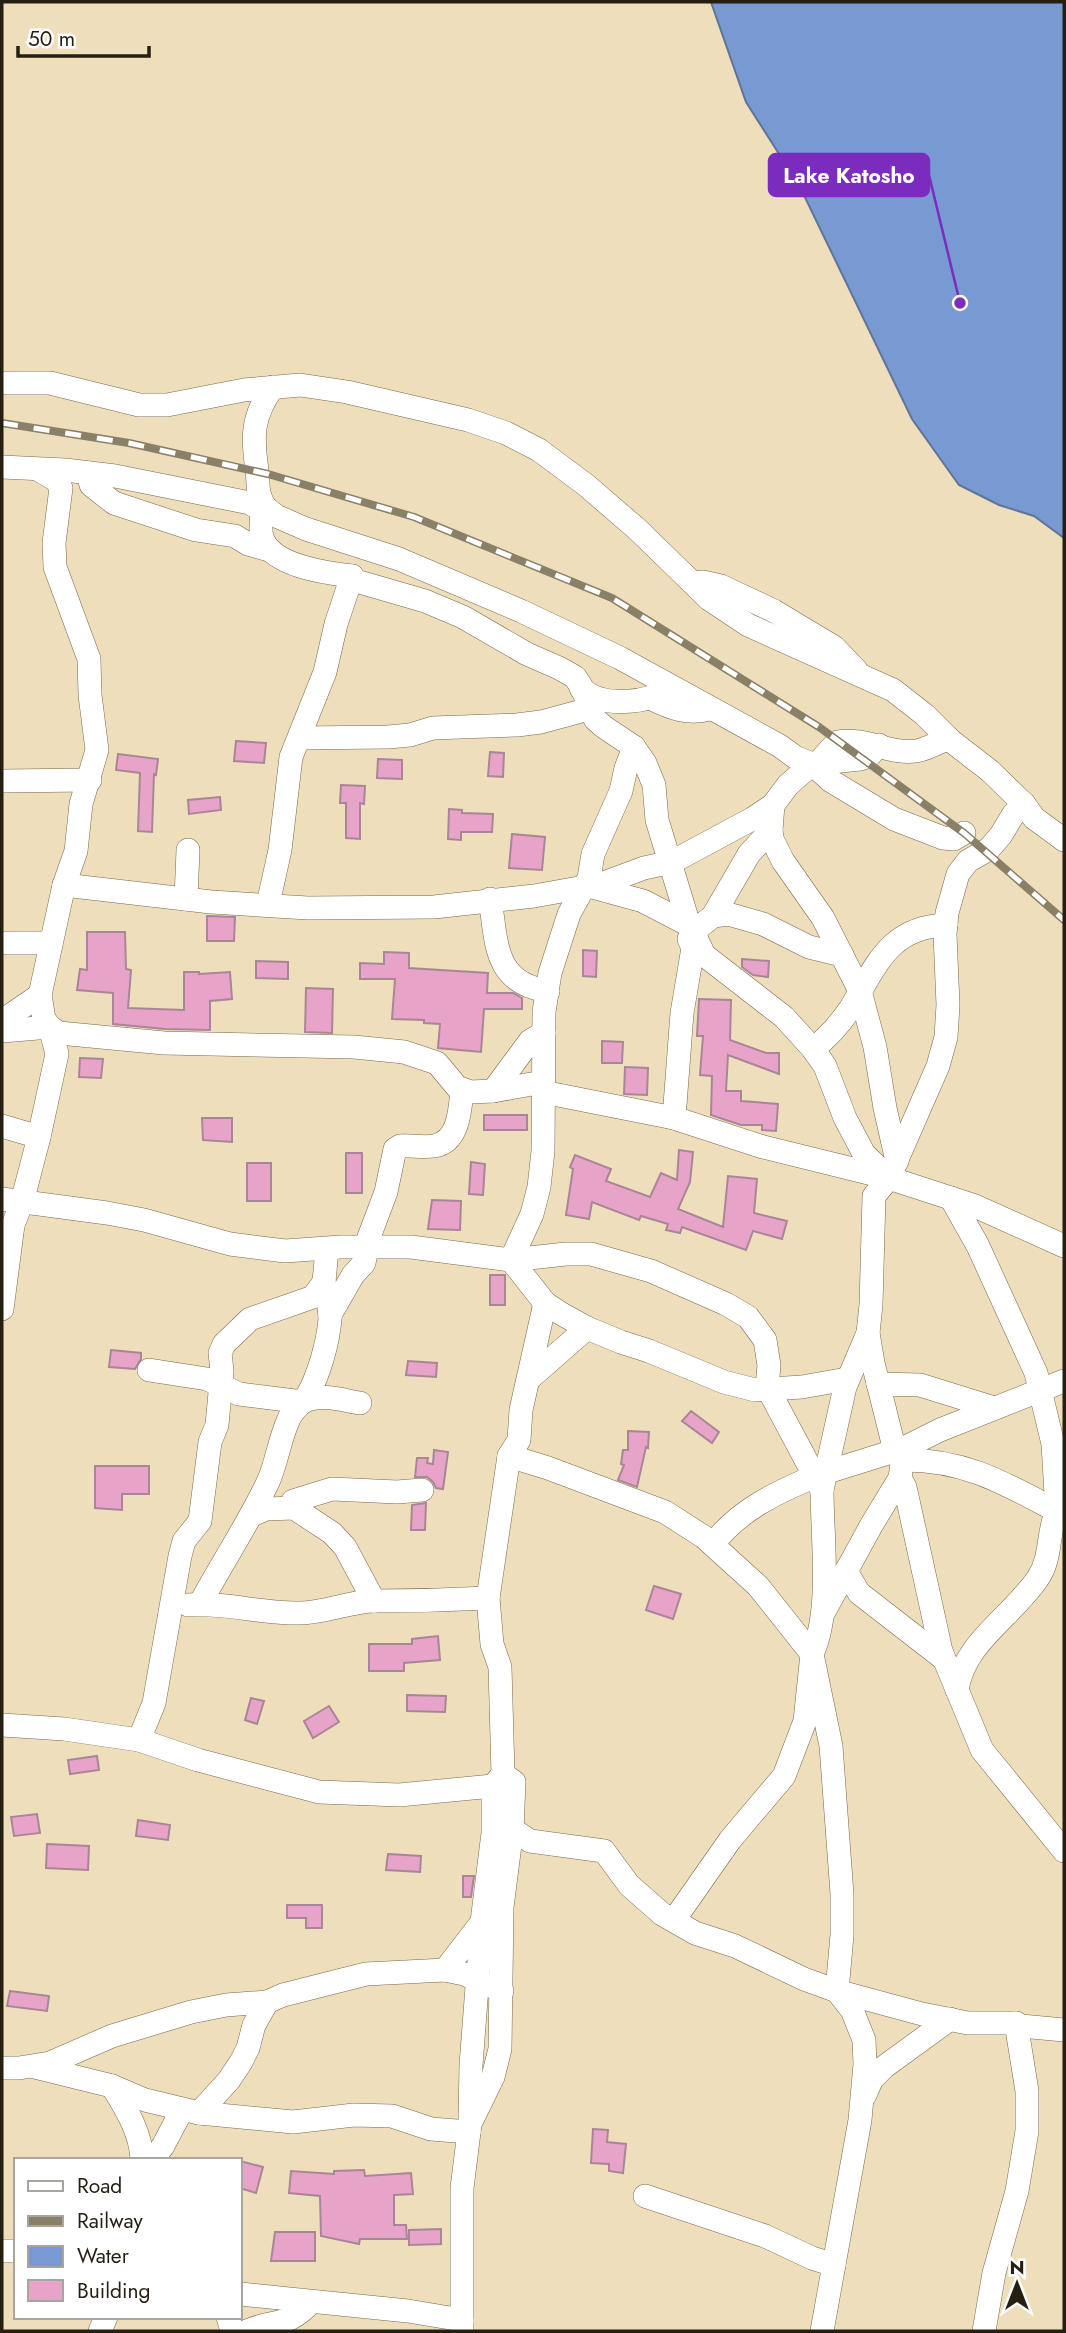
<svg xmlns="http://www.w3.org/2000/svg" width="1066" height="2333" font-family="Jost,sans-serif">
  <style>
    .water { fill: #7899d2; stroke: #5f7498; stroke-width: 2 }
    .building { fill: #e8a4c8; stroke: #a98697; stroke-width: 2 }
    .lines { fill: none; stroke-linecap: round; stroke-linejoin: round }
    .minor-casing { stroke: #78694a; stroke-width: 24 }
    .minor { stroke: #fff; stroke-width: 23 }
    .rail-casing { stroke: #8a7f67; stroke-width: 8 }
    .rail { stroke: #fff; stroke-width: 5; stroke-dasharray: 16; stroke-linecap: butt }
    .leader { fill: none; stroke: #7b2cbf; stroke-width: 2.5 }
    .callout-dot { fill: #7b2cbf; stroke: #fff; stroke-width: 2.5 }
    .callout { fill: #7b2cbf; stroke: #7b2cbf; stroke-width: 2.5 }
    .callout-label { font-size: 21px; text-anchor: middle; font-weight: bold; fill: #fff }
  </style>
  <rect width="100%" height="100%" fill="#efdebb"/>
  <path class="water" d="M711,2H1064V538L1034,516L999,505L959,485L912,419L800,187L746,102Z"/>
  <g class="building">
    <path d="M236,741L266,743L264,763L234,761Z"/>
    <path d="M490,752L504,753L503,777L488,776Z"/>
    <path d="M118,754L158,759L156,775L154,774L152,832L138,831L140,773L116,770Z"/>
    <path d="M378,759L402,760V779L377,778Z"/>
    <path d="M341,785L365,786L364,804L360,803V839L346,838V803H340Z"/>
    <path d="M220,797L221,810L189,814L188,800Z"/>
    <path d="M449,809L462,810V813L493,814L492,832H461V840L448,839Z"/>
    <path d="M512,834L545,837L542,870L509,868Z"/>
    <path d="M207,916L235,917L234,941H207Z"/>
    <path d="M87,932H125L126,969L131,970L128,1008L184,1010V972H199V974L230,972L232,999L210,1001V1030L165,1029L113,1024V993L77,990L80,969L87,970Z"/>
    <path d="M583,950L597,951L596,977L583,976Z"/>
    <path d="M384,952L409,953V968L488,973L487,993H513L522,998V1009H484L481,1052L438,1048L440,1024L424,1023V1020L392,1019L395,979H360V963L384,964Z"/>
    <path d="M742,959L769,961L768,977L753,975L742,967Z"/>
    <path d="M256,961L288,962V979L256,978Z"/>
    <path d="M306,988L333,989L332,1033L305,1032Z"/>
    <path d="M699,999L731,1000L730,1040L766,1053H779V1074L728,1055L726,1091H741V1101L778,1104L776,1131L762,1130V1125H741L711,1115L712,1076L700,1075L703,1036H697Z"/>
    <path d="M602,1041L623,1042L622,1063H602Z"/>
    <path d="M80,1058L103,1059L101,1078L79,1077Z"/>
    <path d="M625,1067L648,1068L647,1095L624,1094Z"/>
    <rect x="484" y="1115" width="43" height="15"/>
    <path d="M202,1118H232V1142L203,1140Z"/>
    <path d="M679,1150L693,1152L690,1182L678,1209L723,1227L728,1176L757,1179L754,1213L787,1221L782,1239L753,1231L746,1250L682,1227L680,1233L666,1230L668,1224L641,1216L639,1220L592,1202L589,1219L566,1215L573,1169L570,1167L575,1155L611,1169L606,1181L650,1197L661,1173L677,1180Z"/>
    <rect x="346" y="1153" width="16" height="40"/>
    <path d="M471,1162L485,1164L483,1195L469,1194Z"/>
    <rect x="247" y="1163" width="24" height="38"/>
    <path d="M432,1200L461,1201L460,1230L428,1229Z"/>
    <rect x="490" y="1275" width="15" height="30"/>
    <path d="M111,1350L141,1353V1359L135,1369L109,1367Z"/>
    <path d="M408,1361L437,1363L436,1377L406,1375Z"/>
    <path d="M691,1411L719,1432L712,1443L682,1421Z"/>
    <path d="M628,1431L649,1432L648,1448L646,1447L637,1487L618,1480L624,1465L621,1464L623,1450H628Z"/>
    <path d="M434,1450L448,1452L443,1489L436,1488L433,1482L427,1477H415L417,1458H428L427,1463L433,1464Z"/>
    <path d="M95,1466H149V1494H122V1510L95,1508Z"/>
    <path d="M426,1503L425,1530H411L412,1505Z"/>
    <path d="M654,1586L681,1594L673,1619L646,1610Z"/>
    <path d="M438,1636L440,1660L404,1663V1671H369V1644H412V1639Z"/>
    <path d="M407,1695L446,1696L445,1712L407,1711Z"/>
    <path d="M251,1698L264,1701L257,1724L245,1720Z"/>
    <path d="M329,1706L339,1722L313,1738L304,1721Z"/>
    <path d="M97,1756L99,1770L70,1774L68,1760Z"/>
    <path d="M37,1814L40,1833L14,1836L11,1817Z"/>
    <path d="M138,1820L170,1825L168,1840L136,1836Z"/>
    <path d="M47,1844L89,1846L88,1870L46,1868Z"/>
    <path d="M388,1854L421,1856L420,1872L386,1870Z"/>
    <path d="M463,1876H474L471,1897H463Z"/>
    <path d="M287,1905H322V1928H306V1918H287Z"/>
    <path d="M10,1991L49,1996L47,2011L7,2006Z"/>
    <path d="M593,2129L608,2130L607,2142L626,2144L623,2173L609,2171V2164L591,2163Z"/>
    <path d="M240,2161L263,2167L256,2193L240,2188Z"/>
    <path d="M364,2170L365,2176L411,2173L413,2194L394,2195V2225H406L407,2239H360L359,2244L321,2236L320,2196L289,2193L291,2171L334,2174V2171Z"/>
    <path d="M441,2229V2244L409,2245V2230Z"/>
    <path d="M275,2232H315V2261H271Z"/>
  </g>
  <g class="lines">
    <defs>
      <g id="minor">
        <path d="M2,383H50L139,405H167L244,390L300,385L347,392L468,420L506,433L539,450L586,485L637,529L709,599L748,625L893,690L925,715L950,740L990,771L1024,804L1034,818L1064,840"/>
        <path d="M2,467L65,470L115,476L250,503L261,510L265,507L276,516L306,529L399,559L521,611L620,658L780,746L795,757L812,764L831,781L894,819L943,838L954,839L964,833"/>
        <path d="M88,473L91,485L114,503L196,530L235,536L248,544L269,550"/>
        <path d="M265,507C256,492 259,486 257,470C252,436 252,416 273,387"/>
        <path d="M261,510C263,520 259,527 262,537C271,566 326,573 352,576L356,581L425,601L463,617L527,654L559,668L575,677L581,686L595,719L604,727L634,747L645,763L654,785L657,820L687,918L704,955L784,1017L813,1049L825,1066L845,1118L864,1154L889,1178L874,1196L871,1305L868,1333L845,1387L822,1490C822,1537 832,1611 812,1654L831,1746L842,1894V1935L837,1991L852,2010L864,2040L865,2064L860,2120L822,2331"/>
        <path d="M693,583L703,582L721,586L774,611L834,647L856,670"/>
        <path d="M581,688C602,709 648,703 671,688"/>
        <path d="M650,698C670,708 688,715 710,709"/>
        <path d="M300,738L388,737L410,735L433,728L517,725L541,722L589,709"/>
        <path d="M634,747L626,768L621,791L593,854L589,878L569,914L550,973L544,1012L543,1151L539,1187L532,1214L511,1260L566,1254H591L651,1271L726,1304L748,1317L765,1340L769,1365L767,1387L822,1490"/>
        <path d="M817,764L837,742C866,737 891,755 916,751C927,749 938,743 948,738"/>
        <path d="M2,781L90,780"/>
        <path d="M773,805L771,830L772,839L783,861L823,918L860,991L875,1047L885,1108L897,1161"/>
        <path d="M64,885L211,902L308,908L434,907L534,896L601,884L644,868L672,862L752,819L773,805L788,785L812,764L860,759L869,756L879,745"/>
        <path d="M592,887L643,901L693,927"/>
        <path d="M186,899L188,850"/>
        <path d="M490,899C497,942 493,983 548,991"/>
        <path d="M268,904L280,850L291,757L325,672L336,624L352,576"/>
        <path d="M713,916L749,854L771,830"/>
        <path d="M2,943H51"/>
        <path d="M2,1021L40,995"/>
        <path d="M2,1031L50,1027L59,1033L164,1043L354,1047L404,1052L437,1063L457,1087L470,1092L493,1091L543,1082"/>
        <path d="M813,1049C827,1038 840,1024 850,1009C876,967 888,927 946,925"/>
        <path d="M493,1091L530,1041L544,1033"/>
        <path d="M543,1092L674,1118L763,1147L889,1178L975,1206L1064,1246"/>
        <path d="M674,1118L682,1013L693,948L689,939L693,932L713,916L728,914L763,924L809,947L842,955"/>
        <path d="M2,1126L39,1137"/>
        <path d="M889,1178L938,1066L946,1037L948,1005L945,934L947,913L958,874L968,861L989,849L1001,835L1013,815L1024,804"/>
        <path d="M951,1198L978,1246L1036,1373L1053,1444L1057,1511C1047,1532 1052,1558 1038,1578C1013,1616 964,1642 957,1690"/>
        <path d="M2,1199L107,1213L144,1220L230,1244L285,1251L341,1247H411L511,1260L545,1303L560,1313L587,1328L621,1342L649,1351L724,1382L755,1390L802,1387L847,1379"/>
        <path d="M2,1309L13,1225L22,1202L39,1137L57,1054L50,1027L44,1019L40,995L64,885L76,851L81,804L97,750L90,695L89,659L55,567L54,543L61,488L56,480L39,470"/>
        <path d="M330,1315L353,1275L364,1263L369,1237L386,1192L395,1149L400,1146C411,1145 423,1148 434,1146C459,1142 460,1110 462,1090"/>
        <path d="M868,1333L873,1363L895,1451"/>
        <path d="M149,1370L207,1379L239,1394L303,1402C321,1393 341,1400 360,1403"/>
        <path d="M530,1378L587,1328"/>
        <path d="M878,1384L920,1385L994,1408"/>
        <path d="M904,1448L900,1478L905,1487L941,1651L982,1750L1064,1851"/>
        <path d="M509,1456L548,1468L665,1512L704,1537L758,1586L812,1654L805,1721L784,1776L730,1840L674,1920"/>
        <path d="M904,1460C966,1460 1004,1483 1057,1511"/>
        <path d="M824,1473L904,1448L940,1430L1064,1381"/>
        <path d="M294,1508L332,1533L345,1547L374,1601"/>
        <path d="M252,1515L266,1509L294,1508L293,1501L332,1489L397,1492L422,1490"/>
        <path d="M713,1544C739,1510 777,1492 816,1476"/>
        <path d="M846,1571L859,1593L944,1659"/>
        <path d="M200,1604C222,1563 248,1524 268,1482C277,1462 279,1441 288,1421C292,1409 301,1406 307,1396C319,1375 328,1343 330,1319C330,1307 326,1293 324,1282"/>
        <path d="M188,1605C225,1602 263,1614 300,1613C326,1613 350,1601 375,1601C412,1601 450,1600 488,1598"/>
        <path d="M825,1610L872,1524L900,1478"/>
        <path d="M2,1725L64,1729L139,1740L198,1760L319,1792L399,1795L493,1786L503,1774"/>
        <path d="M139,1740L154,1703L180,1556L184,1541L200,1521L210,1442L217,1425L222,1371L220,1353L224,1344L250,1319L313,1297L324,1282L327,1249"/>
        <path d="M512,1829L530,1841L604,1851L629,1885L662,1914L695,1933L735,1946L804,1979L837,1991L922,2014L968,2023H1016L1021,2026L1064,2030"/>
        <path d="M445,1970L482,1922L493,1833V1786"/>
        <path d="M35,2067L112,2086L145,2100L199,2113L293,2122L354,2115L392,2116L431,2129L469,2132"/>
        <path d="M2,2068H19L50,2063L112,2036L191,2012L226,2005L267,2002L283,1995L366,1974L445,1970L464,1974L502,1991"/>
        <path d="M112,2086C126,2109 141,2132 142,2160"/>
        <path d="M865,2095L872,2079L884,2067L950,2019"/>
        <path d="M199,2113L229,2080L241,2062L248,2048L254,2025L267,2002"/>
        <path d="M470,2118L471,2065L482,1922"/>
        <path d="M152,2160L163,2146L182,2110"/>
        <path d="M645,2196L765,2236L812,2258L834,2265"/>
        <path d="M2,2251H16"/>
        <path d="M240,2294L408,2311L462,2320"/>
        <path d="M228,2317L232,2331"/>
        <path d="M100,2331L106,2317"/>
        <path d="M247,2331C274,2319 288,2328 311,2302"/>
        <path d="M462,2331V2188L470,2124L493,2077L500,2049L502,1907L512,1829L514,1782L503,1774L500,1667L492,1644L488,1598L509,1456L519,1440L521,1410L545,1303"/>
        <path d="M984,2331L994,2273L1017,2191L1027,2131V2091L1016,2023"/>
      </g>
    </defs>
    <use href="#minor" class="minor-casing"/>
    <use href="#minor" class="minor"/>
    <defs>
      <path id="rail" d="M2,423L129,443L268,474L414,517L612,598L819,727L964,833L1064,920"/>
    </defs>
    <use href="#rail" class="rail-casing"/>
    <use href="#rail" class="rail"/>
  </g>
  <path class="leader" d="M960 303L929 175"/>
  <circle class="callout-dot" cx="960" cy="303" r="7"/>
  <rect class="callout" x="769" y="154" width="160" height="42" rx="7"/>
  <g class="callout-label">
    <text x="849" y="183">Lake Katosho</text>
  </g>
  <rect width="1066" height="2333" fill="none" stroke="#251f12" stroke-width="7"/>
  <rect x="14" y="2158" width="228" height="161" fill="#ffffff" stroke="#a8a5a0" stroke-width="2"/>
  <rect x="28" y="2181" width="35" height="10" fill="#ffffff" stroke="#a8a5a0" stroke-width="2"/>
  <text x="77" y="2193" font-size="21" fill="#251f12">Road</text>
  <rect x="28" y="2216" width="35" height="10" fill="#8a7f67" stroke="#a8a5a0" stroke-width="2"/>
  <text x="77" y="2228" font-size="21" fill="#251f12">Railway</text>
  <rect x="28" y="2246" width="35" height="21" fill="#7899d2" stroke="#a8a5a0" stroke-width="2"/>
  <text x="77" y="2263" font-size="21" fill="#251f12">Water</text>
  <rect x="28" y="2280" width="35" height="21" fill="#e8a4c8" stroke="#a8a5a0" stroke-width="2"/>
  <text x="77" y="2298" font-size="21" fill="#251f12">Building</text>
  <g transform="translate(1017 2284)" stroke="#ffffff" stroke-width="5" paint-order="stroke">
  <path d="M0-5L12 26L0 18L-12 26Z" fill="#251f12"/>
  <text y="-10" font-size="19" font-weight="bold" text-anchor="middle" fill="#251f12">N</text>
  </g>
  <path d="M18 46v10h131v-10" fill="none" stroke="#251f12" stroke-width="3.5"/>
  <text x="28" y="46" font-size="21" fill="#251f12" stroke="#ffffff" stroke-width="5" paint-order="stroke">50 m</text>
</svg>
